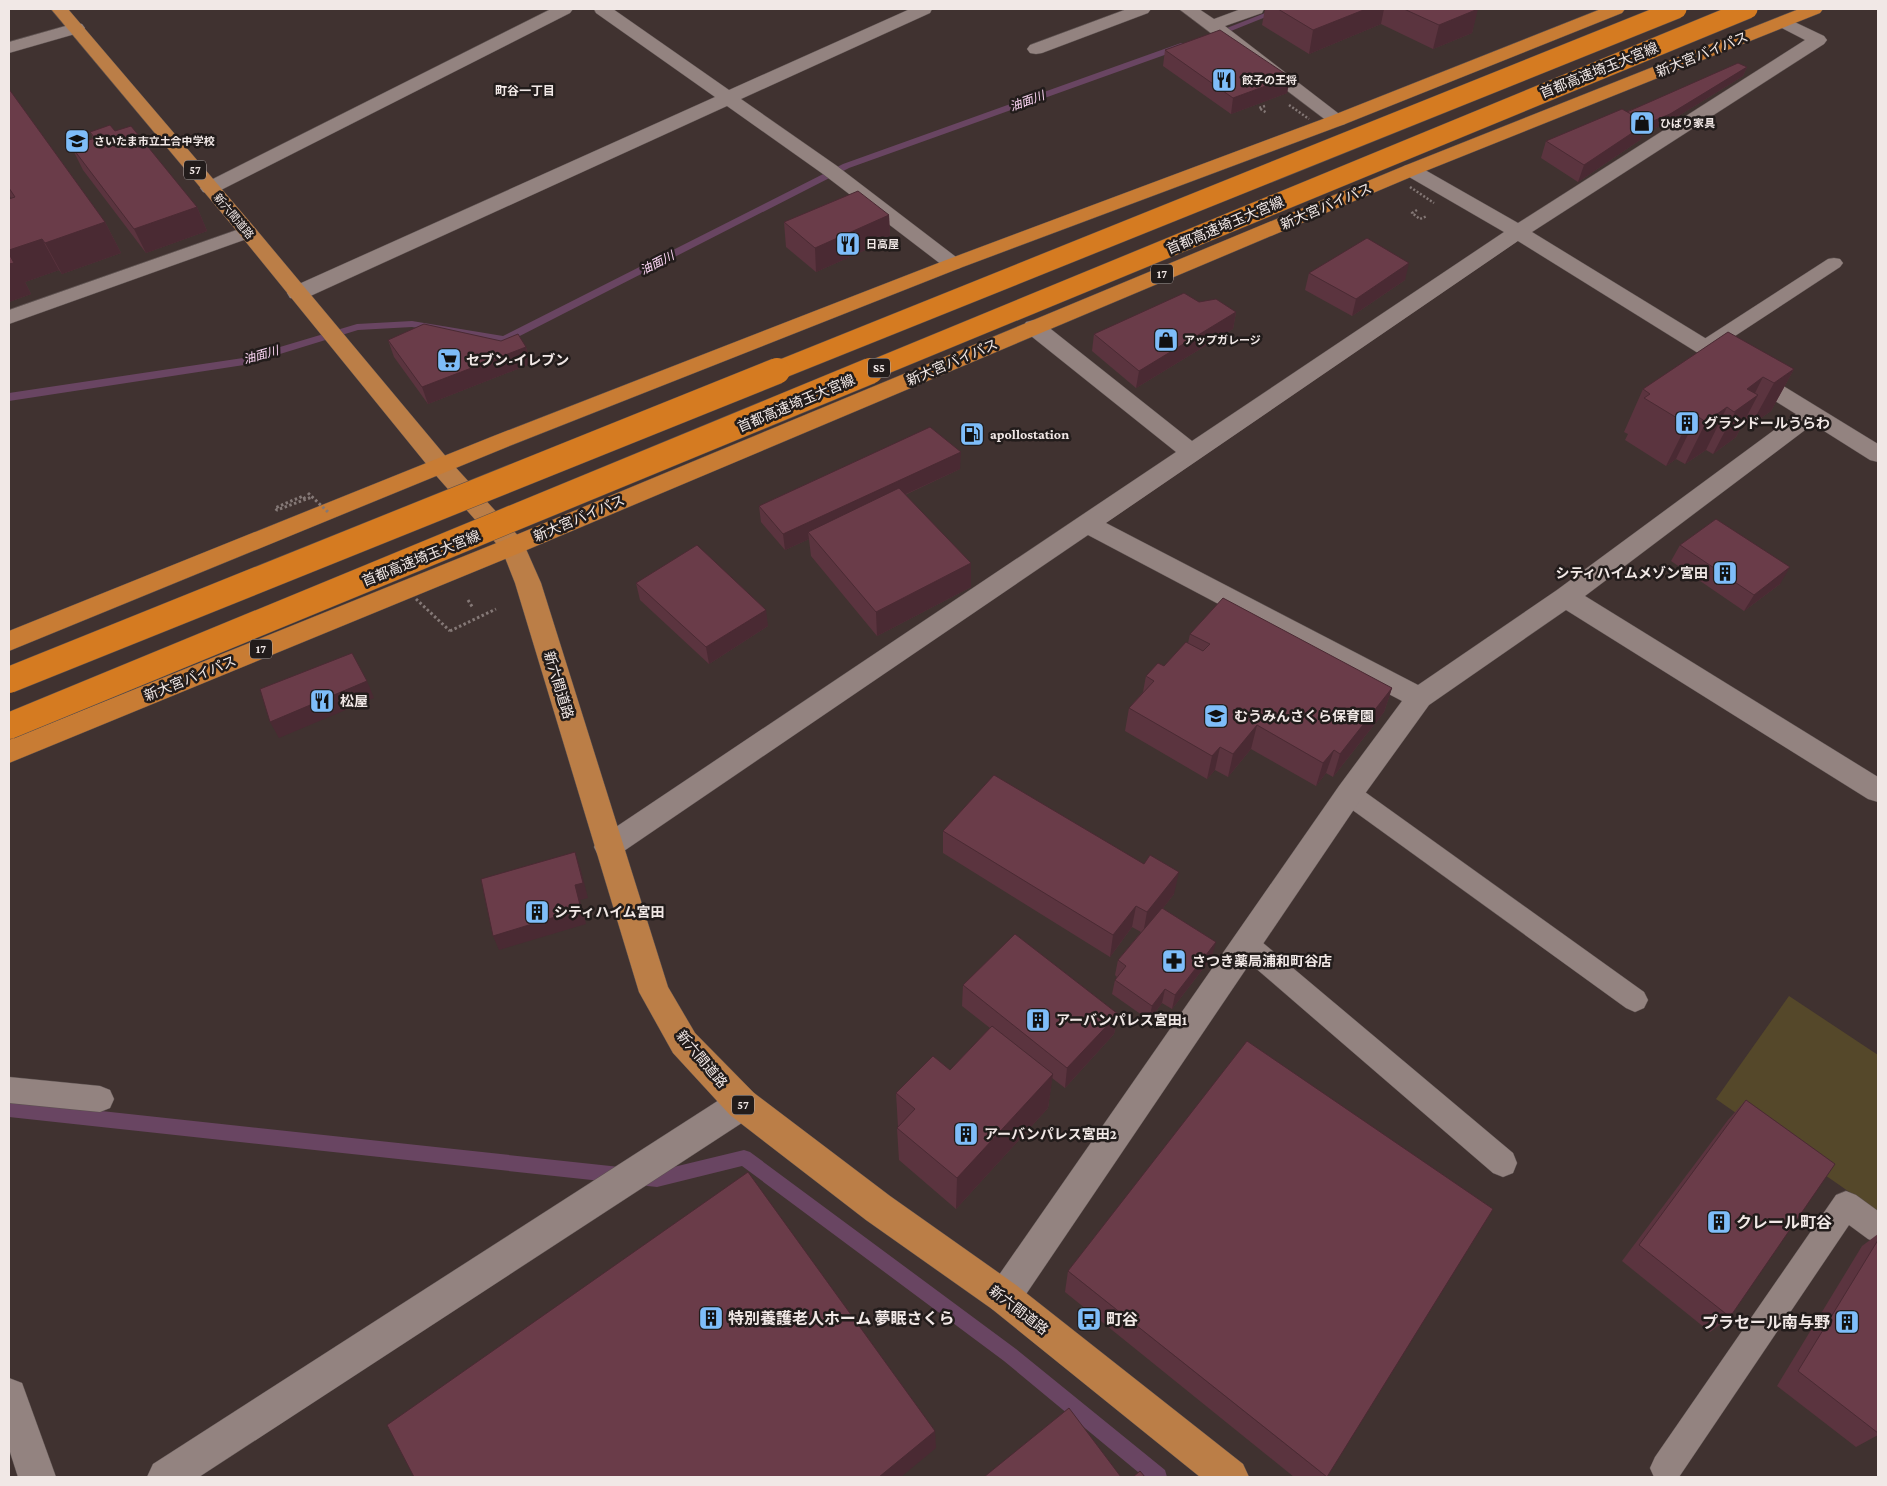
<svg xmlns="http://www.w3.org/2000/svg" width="1887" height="1486" font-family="'Crimson Pro','Noto Sans JP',serif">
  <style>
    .green { fill: #55482a }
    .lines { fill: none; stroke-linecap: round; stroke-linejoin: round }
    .stream { fill: #694562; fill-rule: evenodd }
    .service-casing { stroke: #5b504e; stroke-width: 1 }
    .minor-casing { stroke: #5b504e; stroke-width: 1 }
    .primary-casing { stroke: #5b504e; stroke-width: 1 }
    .trunk-casing { stroke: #5b504e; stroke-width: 1 }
    .path-far1 { stroke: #847876; stroke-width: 2.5; stroke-dasharray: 2 2; stroke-linecap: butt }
    .path { stroke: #847876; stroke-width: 3; stroke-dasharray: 2.5 2.5; stroke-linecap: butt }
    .service { fill: #938380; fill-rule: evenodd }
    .minor { fill: #938380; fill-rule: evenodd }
    .primary { fill: #bb7e47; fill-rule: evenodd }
    .trunk { fill: #c87c34; fill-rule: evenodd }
    .motorway-bridge-far1-casing { stroke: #5b504e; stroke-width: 20; stroke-linecap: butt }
    .motorway-bridge-casing { stroke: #5b504e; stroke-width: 27; stroke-linecap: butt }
    .path-bridge-far1 { stroke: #847876; stroke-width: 2.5; stroke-dasharray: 2 2; stroke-linecap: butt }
    .path-bridge { stroke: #847876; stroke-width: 3; stroke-dasharray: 2.5 2.5; stroke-linecap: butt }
    .motorway-bridge-far1 { stroke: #d57b21; stroke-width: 19 }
    .motorway-bridge { stroke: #d57b21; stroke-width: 26 }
    .wall { fill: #5b343f }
    .shaded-wall { fill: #4a2a33 }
    .building { fill: #6a3c49; stroke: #4a2a33 }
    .labels { text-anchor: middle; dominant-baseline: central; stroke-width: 5; stroke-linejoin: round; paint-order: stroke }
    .far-poi-label { font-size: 11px; font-weight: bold; fill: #f1e8e6; stroke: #221c1b; text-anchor: start }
    .far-street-label { font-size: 11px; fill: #f1e8e6; stroke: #221c1b }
    .far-neighbourhood-label { font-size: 12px; font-weight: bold; fill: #f1e8e6; stroke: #221c1b }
    .far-water-label { font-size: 12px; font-style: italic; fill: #fdd6f5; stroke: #221c1b }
    .shield { fill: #221c1b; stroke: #b3aba9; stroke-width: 1 }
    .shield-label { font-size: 12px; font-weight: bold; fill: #f1e8e6 }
    .street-label { font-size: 14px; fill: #f1e8e6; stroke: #221c1b }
    .poi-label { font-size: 14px; font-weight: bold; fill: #f1e8e6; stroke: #221c1b; text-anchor: start }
    .near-poi-label { font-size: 16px; font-weight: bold; fill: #f1e8e6; stroke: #221c1b; text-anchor: start }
  </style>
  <rect width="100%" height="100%" fill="#403230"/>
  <path class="green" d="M1789,996L1878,1055V1212L1716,1099Z"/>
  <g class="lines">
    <g class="stream">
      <path d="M1275,9H1286L1216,37L1213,38L1209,35Z"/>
      <path d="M1181,43L1184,44V48L849,168L508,342L504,343L412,327L358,330L244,365L9,401V393L243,358L357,324L412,321L503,336L843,164Z"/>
      <path d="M9,1101L657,1171L744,1150L750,1152L1016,1349L1165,1470L1167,1477H1144L1004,1361L742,1166L657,1187L9,1117Z"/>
    </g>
    <defs>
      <g id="service">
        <path d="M1834,258L1840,259L1843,263L1840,267L1712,351L1705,353L1698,351L1696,347L1698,343L1828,259Z"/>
        <path d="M1349,784L1358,787L1644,992L1648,1000L1644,1008L1635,1012L1626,1008L1340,801L1337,794L1340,787Z"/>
        <path d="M1247,934L1256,937L1513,1153L1517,1163L1513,1173L1503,1177L1493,1173L1238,953L1234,945L1238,937Z"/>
        <path d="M9,1077L100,1086L110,1090L114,1099L110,1108L100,1112L9,1103Z"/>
        <path d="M1846,1191L1856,1195L1878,1211V1243L1868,1239L1849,1225L1679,1477H1654L1650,1468L1655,1457L1836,1195Z"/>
      </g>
      <g id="minor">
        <path d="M551,9H573L570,13L217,192L210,194L203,192L200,188L203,184Z"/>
        <path d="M594,9H613L729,90L910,9H932L930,13L741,99L837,166L960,260L963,264L960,268L953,270L946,268L823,174L727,106L306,298L298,299L290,298L287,293L290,288L715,97L596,13Z"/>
        <path d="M1127,9H1151L1148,13L1042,53L1036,54L1030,53L1027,49L1030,45Z"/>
        <path d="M1179,9H1199L1214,19L1241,9H1264L1262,13L1225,26L1347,120L1345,124L1338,126L1331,124Z"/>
        <path d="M1784,17L1824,36L1827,40L1824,44L1532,232L1878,444V462L1870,460L1813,424L1585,596L1878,777V802L1868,799L1566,610L1429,705L1359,802L1016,1309L1004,1315L992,1309L986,1297L992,1285L1339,786L1402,701L1088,535L618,855L608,859L598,855L594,847L598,839L1176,452L1026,332L1023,327L1026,322L1034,320L1042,322L1192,441L1504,232L1404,174L1401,170L1404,166L1411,164L1418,166L1518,223L1805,40L1778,26L1775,22L1778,18ZM1518,241L1796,414L1557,590L1418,685L1106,523Z"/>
        <path d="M76,23L82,24L85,28L82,32L9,53V42Z"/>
        <path d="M248,226L255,228L258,232L255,236L9,324V310Z"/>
        <path d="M742,1089L754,1093L758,1104L754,1115L199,1477H147L153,1464L730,1093Z"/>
        <path d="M9,1378L22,1383L56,1477H18L9,1449Z"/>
      </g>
      <path id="primary" d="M51,9H68L255,228L448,459L522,540L541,583L668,987L695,1033L754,1093L890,1196L1016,1285L1243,1464L1249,1477H1200L992,1309L866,1220L730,1115L673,1053L639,992L515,583L502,550L432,471L241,236Z"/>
      <g id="trunk">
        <path d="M1601,9H1625L1622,13L1345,124L960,268L507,447L9,651V631L491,437L946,260L1331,116Z"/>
        <path d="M1799,9H1823L1820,13L1418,174L522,552L9,763V740L504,540L1404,166Z"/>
      </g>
    </defs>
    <use href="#service" class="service-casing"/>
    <use href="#minor" class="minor-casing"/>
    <use href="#primary" class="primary-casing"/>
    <use href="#trunk" class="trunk-casing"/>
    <g class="path-far1">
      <path d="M1265,106L1259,108L1267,113"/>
      <path d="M1417,210L1412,213L1420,219L1427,216"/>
    </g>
    <g class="path">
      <path d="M468,600L473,608"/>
      <path d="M450,631L496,609"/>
    </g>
    <use href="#service" class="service"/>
    <use href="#minor" class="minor"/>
    <use href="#primary" class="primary"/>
    <use href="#trunk" class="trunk"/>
    <defs>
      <g id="motorway-bridge-far1">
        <path d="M774,372L1677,9"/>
        <path d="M867,372L1748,9"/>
      </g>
      <g id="motorway-bridge">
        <path d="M9,680L777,371"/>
        <path d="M9,726L870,371"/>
      </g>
    </defs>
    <use href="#motorway-bridge-far1" class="motorway-bridge-far1-casing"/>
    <use href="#motorway-bridge" class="motorway-bridge-casing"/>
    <g class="path-bridge-far1">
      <path d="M1289,105L1309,119"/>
      <path d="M1410,187L1434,203"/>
    </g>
    <g class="path-bridge">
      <path d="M308,493L328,512"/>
      <path d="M305,499L303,496L275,508L277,510L312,497"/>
      <path d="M416,599L450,631"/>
    </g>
    <use href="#motorway-bridge-far1" class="motorway-bridge-far1"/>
    <use href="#motorway-bridge" class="motorway-bridge"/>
  </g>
  <g class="wall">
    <path d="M1265,9H1477L1472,33L1433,49L1381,24L1309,54L1262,25Z"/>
    <path d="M1165,50L1290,77L1287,93L1231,114L1163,66Z"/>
    <path d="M1747,67L1743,76L1667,123L1643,133L1640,140L1578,182L1541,158L1546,141Z"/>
    <path d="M9,89L105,222L121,253L62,274L59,270L25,282L31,294L9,302L11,198L9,194Z"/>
    <path d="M115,131L197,207L207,231L146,253L83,170L71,146L93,138L90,132Z"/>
    <path d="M889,215L890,239L816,272L786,247L784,222Z"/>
    <path d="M1309,273L1405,280L1352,316L1305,290Z"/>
    <path d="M1199,302L1236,312L1233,329L1136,388L1092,351L1094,334Z"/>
    <path d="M388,340L526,347L530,364L428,404L394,357Z"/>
    <path d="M1794,369L1771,411L1751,425L1744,421L1736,437L1713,454L1706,450L1685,464L1676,459L1666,466L1625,440L1628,434L1624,432L1643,389Z"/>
    <path d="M960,469L905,495L971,587L877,636L811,556L809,539L785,550L761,522L759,506Z"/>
    <path d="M1680,545L1780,584L1744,611L1671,561Z"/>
    <path d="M636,583L768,626L709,664L640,600Z"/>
    <path d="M1190,634L1392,688L1384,712L1333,777L1326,773L1316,786L1251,749L1228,777L1215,770L1207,779L1125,731L1129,708L1143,692L1146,676L1164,666L1188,643Z"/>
    <path d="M943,831L1174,894L1163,908L1212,957L1172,1009L1162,1003L1149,1020L1112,994L1115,980L1117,977L1115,975L1118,960L1141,932L1132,927L1110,957L943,853Z"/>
    <path d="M963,985L1118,1014L1114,1034L1065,1088L1052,1078L1048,1108L956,1209L899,1160L897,1128L898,1127L896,1093L950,1070L990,1028L962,1006Z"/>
    <path d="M1746,1100L1730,1317L1710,1332L1622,1261L1728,1120Z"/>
    <path d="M1878,1234V1435L1856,1447L1777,1386L1862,1246Z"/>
    <path d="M1068,1271L1327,1477H1294L1065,1292Z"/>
  </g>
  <g class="shaded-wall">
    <path d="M1366,9H1384L1381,24L1309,54L1313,30Z"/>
    <path d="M1478,9L1472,33L1433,49L1439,25Z"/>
    <path d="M1747,67L1743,76L1667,123L1643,133L1640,140L1578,182L1584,165L1647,123Z"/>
    <path d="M1290,77L1287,93L1231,114L1233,98Z"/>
    <path d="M197,207L207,231L146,253L134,229Z"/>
    <path d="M889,215L890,239L816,272L815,248Z"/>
    <path d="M105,222L121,253L62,274L45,243Z"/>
    <path d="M42,239L59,270L25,282L31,294L9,302V250Z"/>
    <path d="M1409,263L1405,280L1352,316L1356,299Z"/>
    <path d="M1236,312L1233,329L1136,388L1139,371Z"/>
    <path d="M526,347L530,364L428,404L422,387Z"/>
    <path d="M1794,369L1771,411L1751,425L1774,383Z"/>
    <path d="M1763,377L1752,399L1758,395L1736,437L1713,454L1747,389Z"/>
    <path d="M1727,407L1706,450L1685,464L1706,422Z"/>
    <path d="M1697,416L1676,459L1666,466L1687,424Z"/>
    <path d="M961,452L960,469L813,537L808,532L809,539L785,550L783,534Z"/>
    <path d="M971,563V587L877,636L876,612Z"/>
    <path d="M1790,567L1780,584L1744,611L1754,595Z"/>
    <path d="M766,610L768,626L709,664L706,647Z"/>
    <path d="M367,681L374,698L279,738L270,722Z"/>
    <path d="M1392,688L1384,712L1333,777L1340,754Z"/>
    <path d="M1257,725L1251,749L1228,777L1233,754Z"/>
    <path d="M1220,747L1215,770L1207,779L1212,756Z"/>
    <path d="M1334,750L1326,773L1316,786L1323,763Z"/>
    <path d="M575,852L580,867L588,898L580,900L586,924L499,950L493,936L575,885Z"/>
    <path d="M1179,872L1174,894L1143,934L1147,912Z"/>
    <path d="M1136,906L1132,927L1110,957L1113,935Z"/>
    <path d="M1216,942L1212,957L1172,1009L1175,995Z"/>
    <path d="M1165,989L1162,1003L1149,1020L1152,1006Z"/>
    <path d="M1118,1014L1114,1034L1065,1088L1067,1068Z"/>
    <path d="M1053,1074L1048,1108L956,1209L957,1178Z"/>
    <path d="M935,1431L936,1448L901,1477H879Z"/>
  </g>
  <g class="building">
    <path d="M1278,9H1366L1313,30Z"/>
    <path d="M1404,9H1478L1439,25Z"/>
    <path d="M1220,30L1290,77L1233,98L1165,50Z"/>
    <path d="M1738,63L1747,67L1670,114L1646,124L1647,123L1627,112Z"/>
    <path d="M9,89L105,222L45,243L42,239L9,250V199L15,197L9,188Z"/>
    <path d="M1622,109L1647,123L1584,165L1546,141Z"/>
    <path d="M110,125L115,131L131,126L197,207L134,229L71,146L95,138L90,132Z"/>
    <path d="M858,191L889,215L815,248L784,222Z"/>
    <path d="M1367,238L1409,263L1356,299L1309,273Z"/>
    <path d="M9,254L14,263L9,264Z"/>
    <path d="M1184,293L1199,302L1216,299L1236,312L1139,371L1094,334Z"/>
    <path d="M424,324L501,341L518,334L526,347L422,387L388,340Z"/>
    <path d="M1728,332L1794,369L1774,383L1763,377L1747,389L1758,395L1734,412L1727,407L1706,422L1697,416L1687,424L1644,398L1650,394L1643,389Z"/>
    <path d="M930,427L961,452L783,534L759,506Z"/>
    <path d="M899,488L971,563L876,612L808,532Z"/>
    <path d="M1716,519L1790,567L1754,595L1680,545Z"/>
    <path d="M697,545L766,610L706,647L636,583Z"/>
    <path d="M1223,598L1392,688L1340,754L1334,750L1323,763L1257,725L1233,754L1220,747L1212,756L1129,708L1154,681L1146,676L1158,663L1164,666L1186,642L1203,651L1210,644L1190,634Z"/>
    <path d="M352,653L367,681L270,722L260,689Z"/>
    <path d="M994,775L1144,864L1150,855L1179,872L1147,912L1136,906L1113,935L943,831Z"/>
    <path d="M575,852L583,883L575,885L581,909L493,936L481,879Z"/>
    <path d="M1162,908L1216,942L1175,995L1165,989L1152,1006L1115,980L1126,966L1118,960Z"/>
    <path d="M1015,934L1118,1014L1067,1068L963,985Z"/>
    <path d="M992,1026L1053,1074L957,1178L897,1128L915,1109L896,1093L933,1056L950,1070Z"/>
    <path d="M1247,1041L1493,1209L1327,1477L1068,1271Z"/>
    <path d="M1746,1100L1835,1164L1730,1317L1639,1245Z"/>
    <path d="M748,1172L935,1431L879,1477H414L387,1425Z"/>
    <path d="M1878,1240V1433L1798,1371Z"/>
    <path d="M1069,1408L1121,1477H984Z"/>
    <path d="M1140,1471L1145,1477H1133Z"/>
  </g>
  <defs>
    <symbol id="restaurant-square" viewBox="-11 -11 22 22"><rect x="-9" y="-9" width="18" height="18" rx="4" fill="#7ebdf9" stroke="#221c1b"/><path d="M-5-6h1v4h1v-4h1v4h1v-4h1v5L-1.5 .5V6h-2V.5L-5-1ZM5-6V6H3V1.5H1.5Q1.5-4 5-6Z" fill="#111"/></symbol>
    <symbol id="shop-square" viewBox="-11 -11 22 22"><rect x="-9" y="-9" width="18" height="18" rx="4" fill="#7ebdf9" stroke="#221c1b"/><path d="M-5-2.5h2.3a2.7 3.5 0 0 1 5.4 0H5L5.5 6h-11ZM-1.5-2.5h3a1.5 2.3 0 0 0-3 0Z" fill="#111"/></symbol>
    <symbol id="school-square" viewBox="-11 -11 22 22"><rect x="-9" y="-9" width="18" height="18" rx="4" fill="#7ebdf9" stroke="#221c1b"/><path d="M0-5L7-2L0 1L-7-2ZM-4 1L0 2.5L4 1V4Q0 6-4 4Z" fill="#111"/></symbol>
    <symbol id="supermarket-square" viewBox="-11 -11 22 22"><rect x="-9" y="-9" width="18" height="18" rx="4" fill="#7ebdf9" stroke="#221c1b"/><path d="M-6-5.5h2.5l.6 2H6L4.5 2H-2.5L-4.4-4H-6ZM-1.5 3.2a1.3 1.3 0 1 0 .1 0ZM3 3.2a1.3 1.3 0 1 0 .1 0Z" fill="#111"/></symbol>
    <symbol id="building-square" viewBox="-11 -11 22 22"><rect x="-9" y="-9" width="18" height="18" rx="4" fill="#7ebdf9" stroke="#221c1b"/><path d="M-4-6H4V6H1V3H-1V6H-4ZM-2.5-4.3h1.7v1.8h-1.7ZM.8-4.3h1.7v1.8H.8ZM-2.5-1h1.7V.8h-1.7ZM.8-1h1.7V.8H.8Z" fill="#111"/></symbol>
    <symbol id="fuel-square" viewBox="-11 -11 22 22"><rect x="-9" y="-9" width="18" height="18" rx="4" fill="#7ebdf9" stroke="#221c1b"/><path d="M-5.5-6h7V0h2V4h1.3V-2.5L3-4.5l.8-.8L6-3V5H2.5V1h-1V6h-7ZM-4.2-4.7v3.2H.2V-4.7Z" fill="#111"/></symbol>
    <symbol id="pharmacy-square" viewBox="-11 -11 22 22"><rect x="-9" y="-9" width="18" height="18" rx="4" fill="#7ebdf9" stroke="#221c1b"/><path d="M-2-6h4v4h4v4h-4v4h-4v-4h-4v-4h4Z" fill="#111"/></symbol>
    <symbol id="bus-square" viewBox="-11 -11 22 22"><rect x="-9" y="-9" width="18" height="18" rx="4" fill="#7ebdf9" stroke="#221c1b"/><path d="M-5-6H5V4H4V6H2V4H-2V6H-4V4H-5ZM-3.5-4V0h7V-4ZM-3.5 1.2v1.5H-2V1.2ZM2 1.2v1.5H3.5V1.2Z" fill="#111"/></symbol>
  </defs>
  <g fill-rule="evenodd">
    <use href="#restaurant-square" x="1210" y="66" width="28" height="28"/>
    <use href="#shop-square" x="1628" y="109" width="28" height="28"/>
    <use href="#school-square" x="63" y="127" width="28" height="28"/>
    <use href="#restaurant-square" x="834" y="230" width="28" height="28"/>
    <use href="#shop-square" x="1152" y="326" width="28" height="28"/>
    <use href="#supermarket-square" x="435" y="346" width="28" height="28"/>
    <use href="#building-square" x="1673" y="409" width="28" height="28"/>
    <use href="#fuel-square" x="958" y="420" width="28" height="28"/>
    <use href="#building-square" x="1711" y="559" width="28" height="28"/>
    <use href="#restaurant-square" x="308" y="687" width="28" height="28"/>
    <use href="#school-square" x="1202" y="702" width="28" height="28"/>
    <use href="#building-square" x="523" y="898" width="28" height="28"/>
    <use href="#pharmacy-square" x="1160" y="947" width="28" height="28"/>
    <use href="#building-square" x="1024" y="1006" width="28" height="28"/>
    <use href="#building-square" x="952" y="1120" width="28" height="28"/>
    <use href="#building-square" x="1705" y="1208" width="28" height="28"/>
    <use href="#building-square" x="697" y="1304" width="28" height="28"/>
    <use href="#bus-square" x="1075" y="1305" width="28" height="28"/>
    <use href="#building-square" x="1833" y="1308" width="28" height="28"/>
  </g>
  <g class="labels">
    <g class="far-poi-label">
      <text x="1242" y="80">餃子の王将</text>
      <text x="1660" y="123">ひばり家具</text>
      <text x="94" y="141">さいたま市立土合中学校</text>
      <text x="866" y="244">日高屋</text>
      <text x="1184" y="340">アップガレージ</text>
    </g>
    <g class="far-street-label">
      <text transform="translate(234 216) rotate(50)">新六間道路</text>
    </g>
    <g class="far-neighbourhood-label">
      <text x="525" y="91">町谷一丁目</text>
    </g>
    <g class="far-water-label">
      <text transform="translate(1027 101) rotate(-20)">油面川</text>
      <text transform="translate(657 263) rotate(-27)">油面川</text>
      <text transform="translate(261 355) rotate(-16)">油面川</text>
    </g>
    <g class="shield">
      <rect x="184" y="160.5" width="22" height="19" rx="4"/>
      <rect x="1151" y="264.5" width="22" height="19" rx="4"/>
      <rect x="868" y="358.5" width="22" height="19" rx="4"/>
      <rect x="250" y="639.5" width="22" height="19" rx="4"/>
      <rect x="732" y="1095.5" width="22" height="19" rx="4"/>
    </g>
    <g class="shield-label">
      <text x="195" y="170">57</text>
      <text x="1162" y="274">17</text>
      <text x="879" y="368">S5</text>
      <text x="261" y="649">17</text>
      <text x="743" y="1105">57</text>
    </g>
    <g class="street-label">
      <text transform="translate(1702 54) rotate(-22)">新大宮バイパス</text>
      <text transform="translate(1599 70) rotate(-22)">首都高速埼玉大宮線</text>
      <text transform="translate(1326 206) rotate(-23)">新大宮バイパス</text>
      <text transform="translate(1225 225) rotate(-23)">首都高速埼玉大宮線</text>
      <text transform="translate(952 362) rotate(-23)">新大宮バイパス</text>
      <text transform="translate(796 403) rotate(-23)">首都高速埼玉大宮線</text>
      <text transform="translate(579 518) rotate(-23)">新大宮バイパス</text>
      <text transform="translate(421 558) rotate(-22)">首都高速埼玉大宮線</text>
      <text transform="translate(190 678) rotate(-22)">新大宮バイパス</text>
      <text transform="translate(559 685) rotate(73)">新六間道路</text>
      <text transform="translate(702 1059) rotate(50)">新六間道路</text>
      <text transform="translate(1019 1310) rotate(38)">新六間道路</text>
    </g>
    <g class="poi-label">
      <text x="466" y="360">セブン-イレブン</text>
      <text x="1704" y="423">グランドールうらわ</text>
      <text x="990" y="434">apollostation</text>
      <text x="1708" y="573" text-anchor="end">シティハイムメゾン宮田</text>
      <text x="340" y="701">松屋</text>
      <text x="1234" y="716">むうみんさくら保育園</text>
      <text x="554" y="912">シティハイム宮田</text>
      <text x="1192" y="961">さつき薬局浦和町谷店</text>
      <text x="1056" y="1020">アーバンパレス宮田1</text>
      <text x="984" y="1134">アーバンパレス宮田2</text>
    </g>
    <g class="near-poi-label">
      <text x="1736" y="1222">クレール町谷</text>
      <text x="728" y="1318">特別養護老人ホーム 夢眠さくら</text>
      <text x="1106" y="1319">町谷</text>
      <text x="1830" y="1322" text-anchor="end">プラセール南与野</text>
    </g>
  </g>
  <rect width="1887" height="1486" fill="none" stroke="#f1e8e6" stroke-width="20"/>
</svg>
